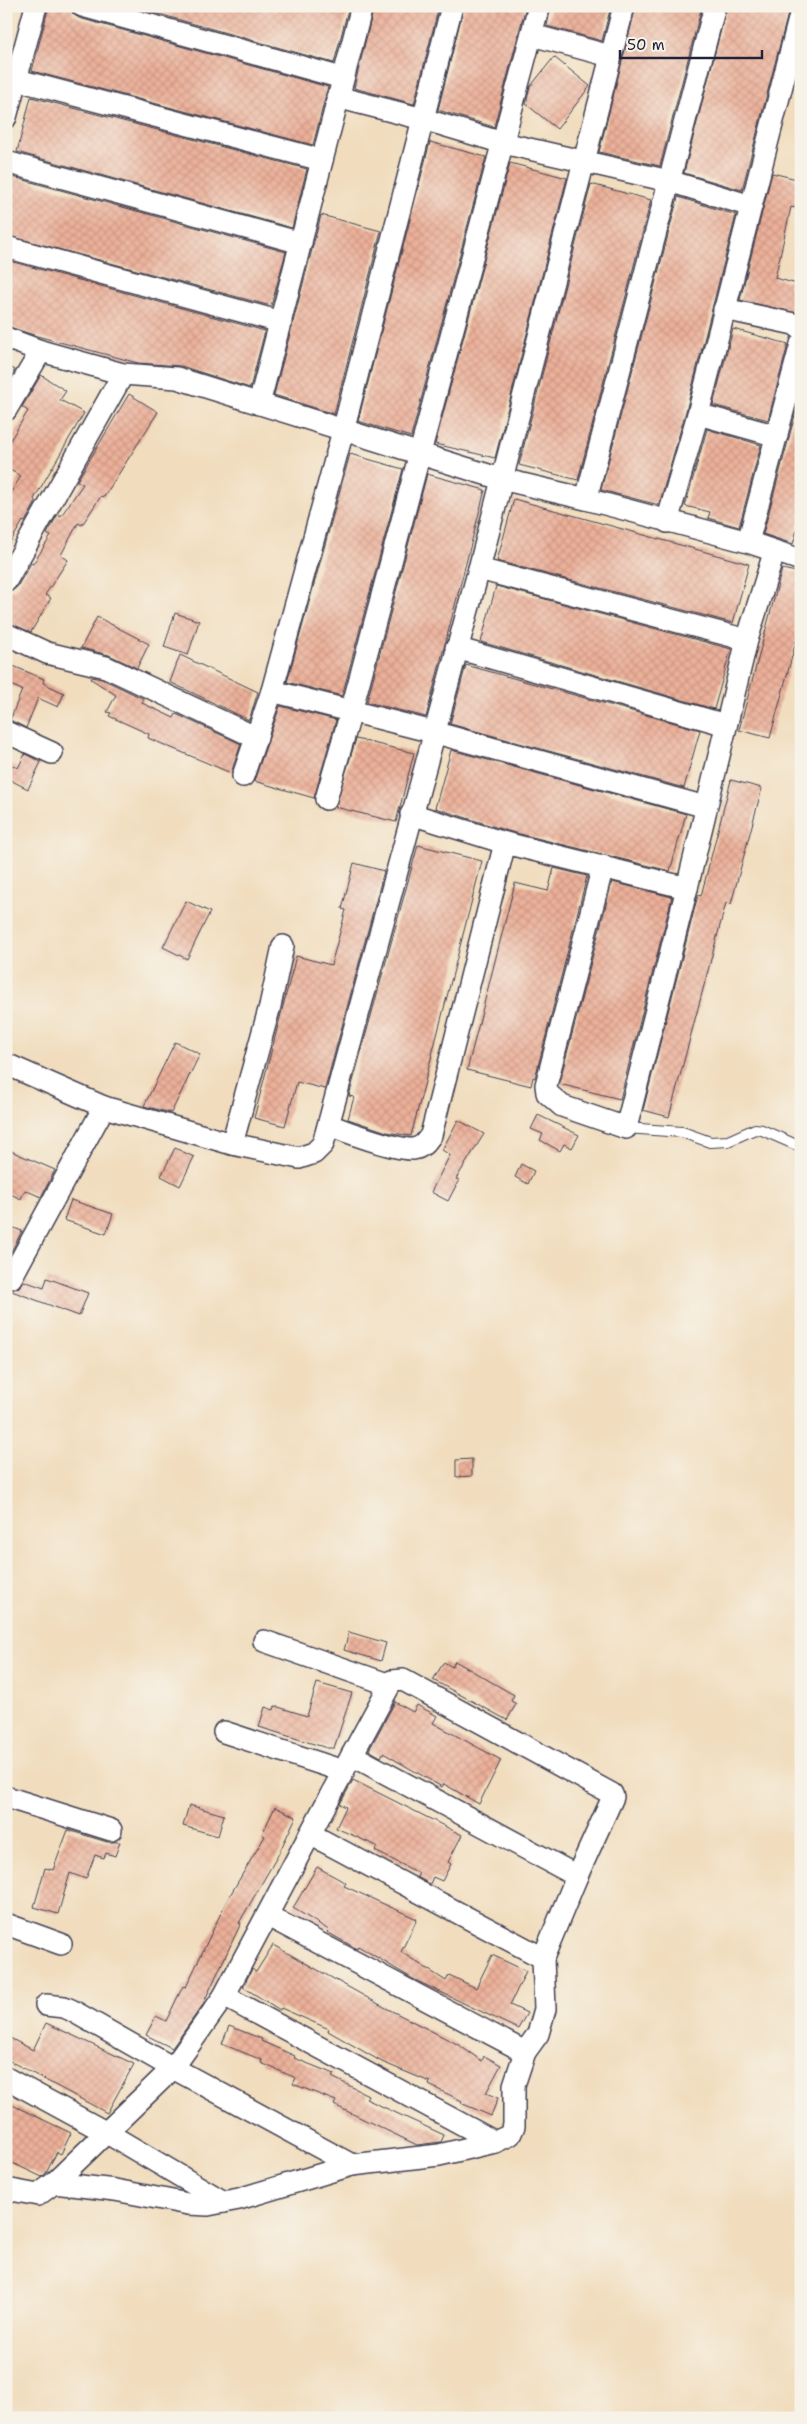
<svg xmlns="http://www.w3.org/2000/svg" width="807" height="2424" font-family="'Shantell Sans',sans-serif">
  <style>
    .building { fill: url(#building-cross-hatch) }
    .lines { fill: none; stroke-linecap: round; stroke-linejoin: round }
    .lane-casing { stroke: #413e4f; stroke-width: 12 }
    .street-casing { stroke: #413e4f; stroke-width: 24 }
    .lane { stroke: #fff; stroke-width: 10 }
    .street { stroke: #fff; stroke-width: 21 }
  </style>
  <defs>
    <pattern id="building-cross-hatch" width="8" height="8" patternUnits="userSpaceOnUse" patternTransform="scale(1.25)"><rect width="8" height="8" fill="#ecb099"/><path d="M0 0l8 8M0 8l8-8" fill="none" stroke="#ca9785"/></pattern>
  </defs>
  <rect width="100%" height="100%" fill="#f7f3e8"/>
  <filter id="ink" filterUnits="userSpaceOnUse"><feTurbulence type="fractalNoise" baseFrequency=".02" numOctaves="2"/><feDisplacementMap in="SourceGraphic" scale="10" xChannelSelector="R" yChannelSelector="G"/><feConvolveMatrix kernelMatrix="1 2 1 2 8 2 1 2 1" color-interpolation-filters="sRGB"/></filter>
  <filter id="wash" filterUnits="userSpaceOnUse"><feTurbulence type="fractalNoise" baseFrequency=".0096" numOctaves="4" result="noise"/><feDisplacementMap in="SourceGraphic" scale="20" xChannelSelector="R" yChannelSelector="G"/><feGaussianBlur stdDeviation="1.12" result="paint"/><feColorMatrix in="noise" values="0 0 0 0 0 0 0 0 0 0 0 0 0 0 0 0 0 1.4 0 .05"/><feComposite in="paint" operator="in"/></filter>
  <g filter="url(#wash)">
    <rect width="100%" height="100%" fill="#f1ddbe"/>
    <g id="blocks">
      <g class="building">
        <path d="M49,6H70L73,14L79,18L328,87L313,145L32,71Z"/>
        <path d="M130,6H349L334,63Z"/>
        <path d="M374,6H439L414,104L354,88Z"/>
        <path d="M464,6H526L494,127L438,110Z"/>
        <path d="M551,6H611L602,41L547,26Z"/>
        <path d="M636,6H702L660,166L599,152Z"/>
        <path d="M727,6H790L742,190L684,173Z"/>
        <path d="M554,57L590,86L557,129L526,104L530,87Z"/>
        <path d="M31,97L307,169L292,228L17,152Z"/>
        <path d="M430,142L486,157L411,437L358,421Z"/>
        <path d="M510,163L567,178L495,458L435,444Z"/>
        <path d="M772,173L801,180V209L791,207L775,278L801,285V314L740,300Z"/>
        <path d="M13,177L286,252L271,306L6,235V202Z"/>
        <path d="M591,184L651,200L578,480L519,465Z"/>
        <path d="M678,197L736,215L686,411L659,505L601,490Z"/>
        <path d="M321,215L381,231L334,414L274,395Z"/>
        <path d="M6,260L265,331L250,388L181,366L138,363L37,336L6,326Z"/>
        <path d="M733,329L788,344L768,420L713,405Z"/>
        <path d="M6,365L15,370L6,385Z"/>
        <path d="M41,375L66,391L60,400L84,413L34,499L36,502L25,522L23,521L7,548L9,550L6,555V500L21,476L6,468V447L28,411L22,407Z"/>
        <path d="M801,393V515L793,544L763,534Z"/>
        <path d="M129,394L158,412L104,497L101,496L82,525L78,523L61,555L68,560L45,595L51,598L31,632L6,622V593L17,587L31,563L33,564L51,536L47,534L58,514L61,516L83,484L77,481Z"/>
        <path d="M707,429L761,445L739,527L708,518L710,512L685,506Z"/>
        <path d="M350,454L403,469L342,696L287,682Z"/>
        <path d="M427,474L485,490L426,717L367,702Z"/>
        <path d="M514,499L749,564L733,623L497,561Z"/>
        <path d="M782,569L801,573V623L770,738L739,730Z"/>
        <path d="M496,586L731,649L714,709L481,642Z"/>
        <path d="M175,613L199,621L188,655L164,647Z"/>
        <path d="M97,617L149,644L137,668L109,655L81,648Z"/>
        <path d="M180,655L258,692L249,720L170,682Z"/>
        <path d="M6,663L44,679L43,683L64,693L58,707L38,698L26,728L10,720L22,690L6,683Z"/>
        <path d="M466,665L700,730L684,788L450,724Z"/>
        <path d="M92,677L102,679L144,699L142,703L174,718L176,714L241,744L231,773L148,738L149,734L109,716L111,713L107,712L116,695L91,679Z"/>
        <path d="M280,706L336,720L314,798L254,781Z"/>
        <path d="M356,739L414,753L396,822L335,807Z"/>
        <path d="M451,750L686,814L670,871L508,831L435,808Z"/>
        <path d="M25,754L41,762L28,789L6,778V762L18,768Z"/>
        <path d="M731,780L762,788L731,904L726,903L669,1117L643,1110L698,895L701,896Z"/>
        <path d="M418,845L482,861L411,1136L387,1132L348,1119L354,1097L349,1096Z"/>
        <path d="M354,863L384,871L325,1089L297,1082L285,1126L254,1118L296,956L331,965L346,910L342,909Z"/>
        <path d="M554,868L587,876L535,1078L533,1077L531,1086L467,1070L515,883L548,891Z"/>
        <path d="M612,882L672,897L620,1099L559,1084Z"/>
        <path d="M186,901L210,912L187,959L163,947Z"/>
        <path d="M175,1042L200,1054L171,1113L144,1106Z"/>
        <path d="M538,1115L579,1135L572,1148L564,1144L560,1151L540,1140L543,1134L531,1129Z"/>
        <path d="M458,1120L484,1134L456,1179L459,1180L448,1201L431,1192L450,1155L442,1150Z"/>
        <path d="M175,1148L194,1157L180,1186L161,1176Z"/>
        <path d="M6,1149L55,1170L41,1197L25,1190L21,1199L6,1192Z"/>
        <path d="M521,1164L534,1171L528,1184L515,1177Z"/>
        <path d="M71,1200L113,1214L106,1234L64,1220Z"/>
        <path d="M6,1225L22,1231L6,1261Z"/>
        <path d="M47,1278L88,1293L79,1316L9,1290L18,1288L24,1281L44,1288Z"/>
        <path d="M472,1459V1476L456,1477V1460Z"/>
        <path d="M349,1632L386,1643L381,1661L344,1650Z"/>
        <path d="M455,1661L514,1695L511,1701L516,1704L507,1720L433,1680L444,1662L452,1667Z"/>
        <path d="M317,1683L352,1693L334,1748H327L259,1727L265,1707L274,1710L275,1706L307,1716Z"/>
        <path d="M395,1702L413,1712L417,1705L437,1716L433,1723L501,1760L479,1804L444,1784L442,1787L383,1753L381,1757L369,1750Z"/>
        <path d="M353,1780L462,1835L448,1862L451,1864L442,1881L433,1877L430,1884L417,1877L419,1873L375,1851L377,1846L336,1828L346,1807L340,1804Z"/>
        <path d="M189,1805L224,1815L218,1836L183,1826Z"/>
        <path d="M275,1807L296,1817L278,1855L239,1923H241L202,2006L172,2048L146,2035L156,2016L166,2021L183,1986L186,1987L226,1902L265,1836L262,1834Z"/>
        <path d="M68,1830L107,1842H120L115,1856L106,1853L104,1858L95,1855L86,1879L70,1873L58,1914L34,1907L45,1868L53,1870Z"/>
        <path d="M317,1867L346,1883L344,1886L417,1919L401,1952L446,1981L449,1975L476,1988L492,1955L526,1971L510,2005L527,2013L518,2029L413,1979L358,1946L357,1949L327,1932L329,1930L293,1908Z"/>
        <path d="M273,1945L384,2007L457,2044L482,2061L484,2056L501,2065L486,2093L498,2098L491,2116L461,2103L462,2101L429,2085L430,2082L382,2062L328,2031L329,2029L281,2008L280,2010L243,1987L252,1969L256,1972Z"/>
        <path d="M46,2023L134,2064L107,2113L6,2059V2036L33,2050Z"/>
        <path d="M229,2026L262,2039L261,2041L295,2056L294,2058L334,2074L332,2077L368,2095L366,2099L444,2135L441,2142L417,2145L334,2105L336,2101L293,2084L296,2078L261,2063L262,2060L222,2044Z"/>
        <path d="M6,2102L71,2133L61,2154L57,2152L46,2173L42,2177L6,2160Z"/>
      </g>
    </g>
  </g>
  <g filter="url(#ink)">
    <use href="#blocks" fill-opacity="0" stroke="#413e4f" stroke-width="1"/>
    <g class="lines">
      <defs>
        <path id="lane" d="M626,1128L682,1132L710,1142L728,1141L755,1129L762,1130L801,1147"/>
        <g id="street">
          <path d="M82,6L342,78"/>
          <path d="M532,35L610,56"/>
          <path d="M6,77L322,160"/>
          <path d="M337,97L423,119L503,143L669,181L751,206"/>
          <path d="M6,117L36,6"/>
          <path d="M6,162L301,243"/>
          <path d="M6,247L281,322"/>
          <path d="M724,309L794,324L801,329"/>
          <path d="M6,338L41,351L123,374L177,378L501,479L586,499L748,542L801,560"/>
          <path d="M259,404L362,6"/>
          <path d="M6,410L41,351"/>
          <path d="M698,414L777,436"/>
          <path d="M586,499L715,6"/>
          <path d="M667,522L698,414L801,11"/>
          <path d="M748,542L801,344"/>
          <path d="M479,569L747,640"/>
          <path d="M6,581L123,374"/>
          <path d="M6,634L47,653L106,667L257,738"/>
          <path d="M456,648L726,725"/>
          <path d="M272,691L433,732L706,807"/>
          <path d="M6,732L52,753"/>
          <path d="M243,776L272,691L343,431L452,6"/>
          <path d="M326,799L351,712L539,6"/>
          <path d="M411,814L505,843L687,888L626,1128L562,1106L547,1093L546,1085L603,866"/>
          <path d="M687,888L747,640L774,553"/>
          <path d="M6,1064L104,1107L232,1144L299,1158L314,1153L323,1144L479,569L624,6"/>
          <path d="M329,1125C347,1132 396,1150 413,1149C422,1148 426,1142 431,1135L505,843"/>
          <path d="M232,1144L270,1006L283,946"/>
          <path d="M11,1278L104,1107"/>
          <path d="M264,1641L390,1685"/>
          <path d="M224,1732L343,1771"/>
          <path d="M352,1755L392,1681L403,1680L612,1794L613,1797L577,1876"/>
          <path d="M6,1797L111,1830"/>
          <path d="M310,1834L352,1755L361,1760L577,1876L543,1958"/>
          <path d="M268,1916L525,2052"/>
          <path d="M6,1924L61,1944"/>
          <path d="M224,1996L495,2142"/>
          <path d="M46,2005L64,2007L71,2010L173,2068L352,2165"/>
          <path d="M6,2078L107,2133L224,2202"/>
          <path d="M6,2189L38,2195L54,2183L173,2068L224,1996L310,1834L543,1958L545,2009L538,2034L525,2052L514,2085V2126L510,2135L495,2142L439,2155L352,2165L239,2199L208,2205L188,2204L115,2190L54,2183"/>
        </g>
      </defs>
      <use href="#lane" class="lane-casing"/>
      <use href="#street" class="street-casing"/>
      <use href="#lane" class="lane"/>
      <use href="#street" class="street"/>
    </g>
  </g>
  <rect width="807" height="2424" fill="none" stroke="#f7f3e8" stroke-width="25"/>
  <path d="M620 50v8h142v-8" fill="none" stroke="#22223b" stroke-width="2.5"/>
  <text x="627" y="50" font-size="15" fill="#22223b" stroke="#f7f3e8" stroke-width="4" paint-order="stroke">50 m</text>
</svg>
